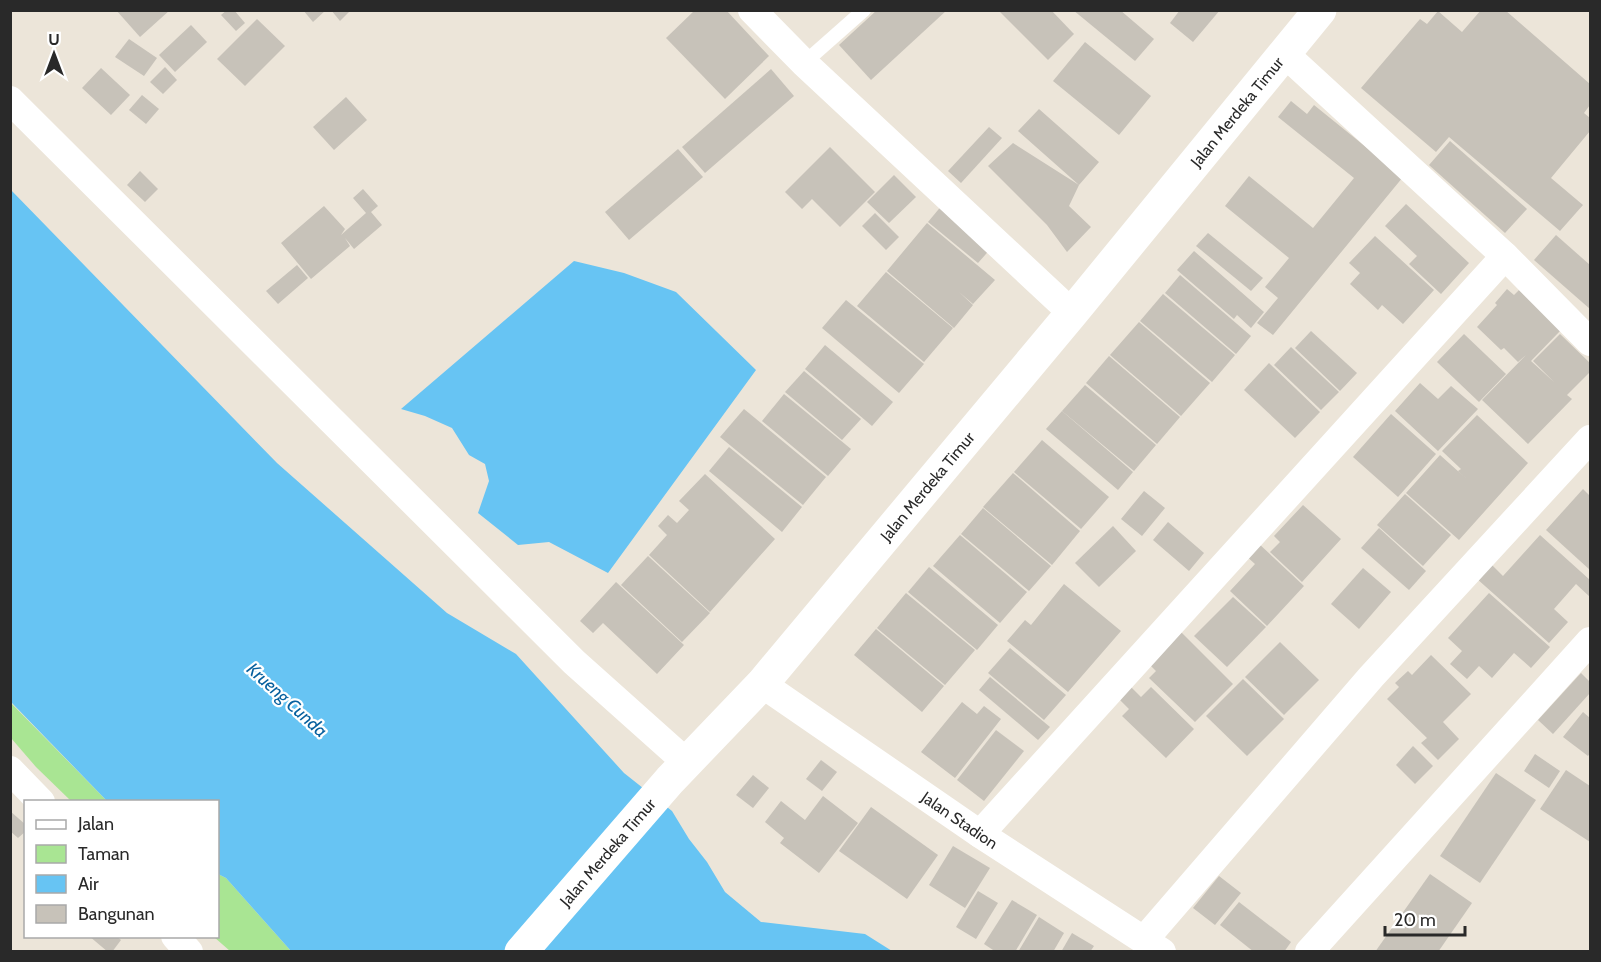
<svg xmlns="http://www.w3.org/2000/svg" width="1601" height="962" font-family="Cabin,sans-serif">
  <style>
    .green { fill: #a9e593 }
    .water { fill: #67c4f3 }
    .building { fill: #c7c2b9 }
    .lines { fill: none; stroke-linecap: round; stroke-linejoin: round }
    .lane { stroke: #fff; stroke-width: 14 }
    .street { stroke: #fff; stroke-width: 28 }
    .secondary { stroke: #fff; stroke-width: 33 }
    .labels { text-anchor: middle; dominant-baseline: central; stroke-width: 4.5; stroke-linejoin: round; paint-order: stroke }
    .street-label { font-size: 16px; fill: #292929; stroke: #fff }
    .water-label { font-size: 18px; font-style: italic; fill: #07609e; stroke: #fff }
  </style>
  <rect width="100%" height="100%" fill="#ece5d9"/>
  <g class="green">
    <path d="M10,702L107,801H71L36,767L11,738Z"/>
    <path d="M218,874L226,878L291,951H230L214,937L218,936Z"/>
  </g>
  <g class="water">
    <path d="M10,189L277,463L447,613L516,654L624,773L672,811L689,839L707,862L725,892L761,922L865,934L892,951H291L226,878L218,874V802L107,801L11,702Z"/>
    <path d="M574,261L624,273L676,292L756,370L608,573L549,542L518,545L478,513L489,481L485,464L469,455L452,428L425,416L401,409Z"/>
  </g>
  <g class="building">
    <path d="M116,10H170L140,37Z"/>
    <path d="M227,10H234L245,23L236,31L221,15Z"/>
    <path d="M303,10H326L313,22Z"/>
    <path d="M331,10H351L340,21Z"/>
    <path d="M695,10H726L769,56L725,99L666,38Z"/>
    <path d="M877,10H947L871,80L839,45Z"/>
    <path d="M998,10H1051L1074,34L1048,60Z"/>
    <path d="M1073,10H1120L1154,39L1135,61Z"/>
    <path d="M1180,10H1220L1193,42L1170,23Z"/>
    <path d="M1481,10H1505L1590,84V105L1584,113L1590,118V131L1551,178L1583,205L1560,231L1449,137L1436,152L1361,88L1420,19L1427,24L1438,11L1462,32Z"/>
    <path d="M257,19L285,46L245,86L217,59Z"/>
    <path d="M191,25L207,42L175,72L159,55Z"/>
    <path d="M129,39L157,58L144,76L115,57Z"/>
    <path d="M1085,42L1151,96L1119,135L1053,81Z"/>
    <path d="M165,67L177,80L163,94L150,82Z"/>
    <path d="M101,68L130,95L111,115L82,88Z"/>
    <path d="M771,69L794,96L705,173L682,147Z"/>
    <path d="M142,95L159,109L146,124L129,110Z"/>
    <path d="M346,97L367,120L334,150L313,127Z"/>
    <path d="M1291,101L1307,114L1314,105L1403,177L1273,335L1257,323L1278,298L1265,287L1289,258L1225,206L1249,176L1313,228L1354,178L1278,117Z"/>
    <path d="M1039,109L1099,162L1079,185L1069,206L1091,227L1067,252L1047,225L988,166L1013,143L1079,185L1018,131Z"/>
    <path d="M989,127L1002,138L961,183L948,171Z"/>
    <path d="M1450,141L1527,209L1505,233L1429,165Z"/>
    <path d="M830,147L875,192L840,227L812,199L802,209L785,192Z"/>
    <path d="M678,149L703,177L629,240L605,212Z"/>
    <path d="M140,171L158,189L145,202L127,185Z"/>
    <path d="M894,175L916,197L889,223L867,202Z"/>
    <path d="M363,189L378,206L371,212L382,225L354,249L345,238L350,246L311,279L281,243L324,206L345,229L341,235L366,213L353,198Z"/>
    <path d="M943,204L993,246L978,263L928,222Z"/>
    <path d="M1406,204L1469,263L1441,294L1409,264L1417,256L1385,226Z"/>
    <path d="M875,213L899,237L886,250L862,226Z"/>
    <path d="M927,223L995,280L973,304L959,292L973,305L954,328L887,271Z"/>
    <path d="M1208,233L1263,278L1251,291L1196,246Z"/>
    <path d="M1556,235L1590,265V309L1534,260Z"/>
    <path d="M1375,236L1434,290L1403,324L1382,305L1378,310L1350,284L1360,273L1349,263Z"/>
    <path d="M1194,251L1264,312L1251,328L1237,315L1234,319L1177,270Z"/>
    <path d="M297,265L308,278L278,304L266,291Z"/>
    <path d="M886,272L953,328L924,362L857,306Z"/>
    <path d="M1180,275L1251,336L1236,354L1165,293Z"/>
    <path d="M1507,289L1514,295L1519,290L1561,330L1531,361L1554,382L1533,361L1560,334L1590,363V372L1567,395L1572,399L1528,444L1482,400L1526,355L1518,362L1504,348L1501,350L1477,327L1497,305L1495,303Z"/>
    <path d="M1163,294L1235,355L1212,382L1140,321Z"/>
    <path d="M846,300L924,364L899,393L822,328Z"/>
    <path d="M1139,322L1210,383L1181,416L1110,355Z"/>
    <path d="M1311,331L1357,373L1340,391L1295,348Z"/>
    <path d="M1464,334L1506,374L1479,402L1437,362Z"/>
    <path d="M825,345L893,402L872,426L805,369Z"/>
    <path d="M1291,347L1339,392L1321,410L1274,365Z"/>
    <path d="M1109,356L1180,417L1157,444L1086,383Z"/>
    <path d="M1269,363L1320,412L1295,438L1244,390Z"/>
    <path d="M804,371L861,419L842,440L785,392Z"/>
    <path d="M1420,383L1438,399L1451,386L1478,409L1438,451L1395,411Z"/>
    <path d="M1085,385L1156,445L1134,471L1062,411Z"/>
    <path d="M784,394L851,449L828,476L762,421Z"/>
    <path d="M744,409L826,477L803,505L720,437Z"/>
    <path d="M1062,411L1133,472L1118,490L1046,429Z"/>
    <path d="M1391,414L1436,454L1398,497L1353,457Z"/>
    <path d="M1477,415L1528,463L1459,540L1406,493L1440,455L1469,481L1458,471L1461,469L1442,451Z"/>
    <path d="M1042,440L1109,497L1081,529L1014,472Z"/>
    <path d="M729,447L802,507L782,532L709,471Z"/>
    <path d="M1013,473L1080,531L1052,565L983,507Z"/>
    <path d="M705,474L775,539L710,612L649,555L667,535L658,526L668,515L677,523L689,510L679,501Z"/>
    <path d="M1583,489L1590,496V570L1546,530Z"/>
    <path d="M1144,491L1165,508L1142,536L1121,519Z"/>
    <path d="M1405,494L1451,535L1423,566L1377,525Z"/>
    <path d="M1303,505L1341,539L1302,582L1270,552L1280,542L1274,536Z"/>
    <path d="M983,508L1051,566L1029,591L961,534Z"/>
    <path d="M1168,522L1204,553L1189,571L1153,540Z"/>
    <path d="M1113,526L1136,551L1099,587L1075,563Z"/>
    <path d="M1379,528L1426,571L1409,590L1361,548Z"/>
    <path d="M960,535L1027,592L1000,623L933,566Z"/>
    <path d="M1540,535L1590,580V597L1576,584L1554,609L1568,622L1549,643L1476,578L1490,563L1503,576Z"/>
    <path d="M1257,542L1304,586L1267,626L1230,591L1255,564L1245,555Z"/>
    <path d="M648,556L710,613L682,642L621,585Z"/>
    <path d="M929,567L998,625L977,650L908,592Z"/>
    <path d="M1363,568L1391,592L1359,629L1331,604Z"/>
    <path d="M616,582L684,645L657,674L603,623L593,633L580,621Z"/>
    <path d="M1064,584L1121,631L1068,692L1007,641L1025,620L1031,625Z"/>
    <path d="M906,593L975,650L945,685L877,628Z"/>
    <path d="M1489,593L1550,647L1531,668L1514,653L1492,678L1479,666L1467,679L1450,664L1462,651L1448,638Z"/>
    <path d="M1233,597L1266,627L1227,667L1194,636Z"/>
    <path d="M876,629L944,686L922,712L854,655Z"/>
    <path d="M1179,630L1233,684L1195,722L1149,678L1156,671L1147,662Z"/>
    <path d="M1280,642L1319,680L1284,715L1245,677Z"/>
    <path d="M1010,648L1066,695L1044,720L988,673Z"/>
    <path d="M1431,655L1471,694L1443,722L1459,739L1438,760L1421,743L1427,738L1387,699L1399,687L1395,683L1408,671L1412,675Z"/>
    <path d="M1581,673L1590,682V693L1553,734L1538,720Z"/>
    <path d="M990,677L1050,727L1038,740L979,690Z"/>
    <path d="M1243,679L1284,719L1247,756L1206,716Z"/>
    <path d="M1129,685L1141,697L1151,687L1194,729L1166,758L1122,716L1129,709L1117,697Z"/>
    <path d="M962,702L977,714L984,706L1001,719L955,778L921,752Z"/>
    <path d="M1583,712L1590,718V753L1588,756L1563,737Z"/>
    <path d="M996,730L1024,751L984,801L957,780Z"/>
    <path d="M1413,746L1433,766L1415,784L1396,765Z"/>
    <path d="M1535,754L1560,771L1549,788L1524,771Z"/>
    <path d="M821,760L837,772L822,791L806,779Z"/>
    <path d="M1566,770L1590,786V842L1540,809Z"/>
    <path d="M1496,773L1536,800L1480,883L1440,856Z"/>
    <path d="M753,775L769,788L753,808L736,795Z"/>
    <path d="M823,796L858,823L819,873L780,843L784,838L765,822L781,801L805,820Z"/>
    <path d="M871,807L938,855L907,899L839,851Z"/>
    <path d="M10,811L26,825V831L18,838L10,831Z"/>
    <path d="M953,846L990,868L965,908L929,885Z"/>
    <path d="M1430,874L1472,903L1438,952H1375Z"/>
    <path d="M1219,876L1241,893L1215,925L1193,908Z"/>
    <path d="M978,891L998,903L976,939L956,927Z"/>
    <path d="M1012,900L1037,915L1015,952H996L984,944Z"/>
    <path d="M1239,902L1291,942L1284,952H1254L1220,925Z"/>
    <path d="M1039,917L1064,933L1053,952H1018Z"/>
    <path d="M1072,933L1094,946L1090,952H1061Z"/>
    <path d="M89,936H116L121,940L112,952H108Z"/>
  </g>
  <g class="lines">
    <path class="lane" d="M804,63L864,10"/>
    <g class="street">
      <path d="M752,10L804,63L1072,313"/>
      <path d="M1285,54L1505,256L1590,342"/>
      <path d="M10,100L574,662L687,763"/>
      <path id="s1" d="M762,684L980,834L1162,952"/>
      <path d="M10,770L41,802"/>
      <path d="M980,834L1505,256"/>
      <path d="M175,936L189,952"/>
      <path d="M1144,940L1371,677L1590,439"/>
      <path d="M1309,952L1590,641"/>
    </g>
    <path class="secondary" id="s2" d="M521,952L670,780L762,684L1072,313L1320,10"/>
  </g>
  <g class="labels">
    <g class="street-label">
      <text stroke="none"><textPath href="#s2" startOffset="1104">Jalan Merdeka Timur</textPath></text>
      <text stroke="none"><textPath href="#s2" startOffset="618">Jalan Merdeka Timur</textPath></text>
      <text stroke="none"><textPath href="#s1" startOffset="240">Jalan Stadion</textPath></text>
      <text stroke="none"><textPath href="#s2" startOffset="132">Jalan Merdeka Timur</textPath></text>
    </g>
    <g class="water-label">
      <text transform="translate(287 700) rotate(42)">Krueng Cunda</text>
    </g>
  </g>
  <rect width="1601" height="962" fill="none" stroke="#292929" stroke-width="24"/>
  <rect x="24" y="800" width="195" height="138" fill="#ffffff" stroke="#a9a9a9" stroke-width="1.5"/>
  <rect x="36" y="820" width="30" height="9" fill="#ffffff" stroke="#a9a9a9" stroke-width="1.5"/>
  <text x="78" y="830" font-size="18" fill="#292929">Jalan</text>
  <rect x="36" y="845" width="30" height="18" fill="#a9e593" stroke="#a9a9a9" stroke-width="1.5"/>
  <text x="78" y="860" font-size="18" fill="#292929">Taman</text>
  <rect x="36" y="875" width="30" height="18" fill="#67c4f3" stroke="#a9a9a9" stroke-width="1.5"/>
  <text x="78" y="890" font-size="18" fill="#292929">Air</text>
  <rect x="36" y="905" width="30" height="18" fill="#c7c2b9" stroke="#a9a9a9" stroke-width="1.5"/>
  <text x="78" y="920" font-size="18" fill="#292929">Bangunan</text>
  <g transform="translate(54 54)" stroke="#ffffff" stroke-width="4.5" paint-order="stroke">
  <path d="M0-4.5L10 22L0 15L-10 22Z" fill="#292929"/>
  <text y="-9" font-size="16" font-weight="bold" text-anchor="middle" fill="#292929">U</text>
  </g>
  <path d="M1385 926v9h80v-9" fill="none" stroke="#292929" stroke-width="3"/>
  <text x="1394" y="926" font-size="18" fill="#292929" stroke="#ffffff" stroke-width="4.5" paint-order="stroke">20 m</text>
</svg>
